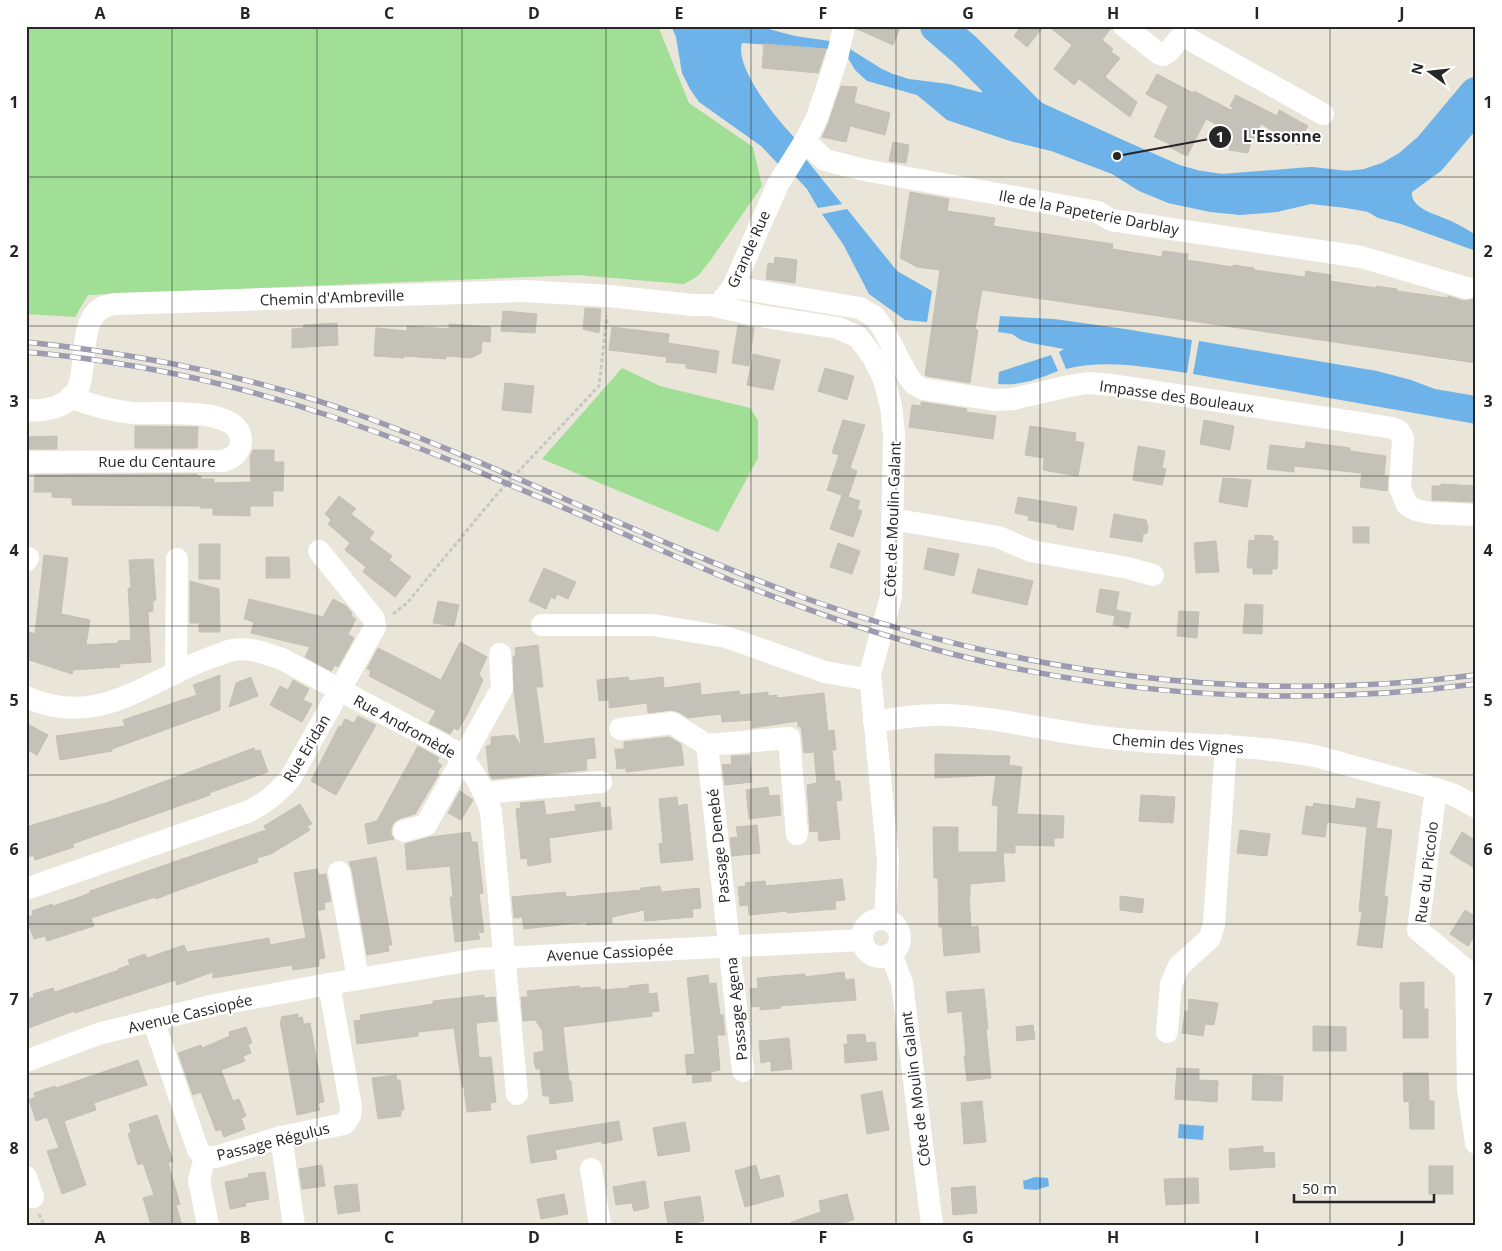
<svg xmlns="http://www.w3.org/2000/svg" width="1502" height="1251" font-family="'Open Sans',sans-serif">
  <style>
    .green { fill: #a1de96 }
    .water { fill: #6db2e8 }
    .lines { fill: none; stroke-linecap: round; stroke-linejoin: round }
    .river { stroke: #6db2e8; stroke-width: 34 }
    .building { fill: #c4c1b8; stroke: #c4c0b2 }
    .path { stroke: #c7c7c7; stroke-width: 3; stroke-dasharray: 4 2.5; stroke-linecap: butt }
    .minor { stroke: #fff; stroke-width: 22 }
    .rail-casing { stroke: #9c9bb0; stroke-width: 5.5 }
    .rail { stroke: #fff; stroke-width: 4; stroke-dasharray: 11; stroke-linecap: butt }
    .grid { fill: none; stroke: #262626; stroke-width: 1; stroke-opacity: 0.55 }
    .labels { text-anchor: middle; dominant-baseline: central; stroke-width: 4; stroke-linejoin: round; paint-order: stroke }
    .street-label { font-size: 15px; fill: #262626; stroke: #fff }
    .leader { fill: none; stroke: #262626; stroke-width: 2 }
    .callout-dot { fill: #262626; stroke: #fff; stroke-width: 2 }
    .mark-label { font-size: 15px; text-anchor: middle; font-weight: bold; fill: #fff }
    .callout-label { font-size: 16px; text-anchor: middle; font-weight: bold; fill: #262626; stroke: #fff; stroke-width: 4; stroke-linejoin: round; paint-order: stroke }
    .neatline { fill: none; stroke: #262626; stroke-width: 2 }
    .grid-label { font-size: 16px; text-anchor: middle; font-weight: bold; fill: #262626 }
  </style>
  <rect width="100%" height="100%" fill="#e9e5d8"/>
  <g class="green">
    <path d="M26,26H658L689,103L753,147L762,186L710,261L698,276L684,284L578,275L88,295L75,317L26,314Z"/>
    <path d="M622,368L660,386L750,408L758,420V458L718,532L542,459Z"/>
  </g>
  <g class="water">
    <path d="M670,26H757L795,36L830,41V49L742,43C734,67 778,121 795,138L779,165L761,146L699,102L690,89L682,73L676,37L673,30Z"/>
    <path d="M850,49L882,69L893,74L909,79L949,84L983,93L1006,103L1057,130L1174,181L1212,190L1299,184L1346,188L1367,186L1388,179L1409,167L1430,149L1476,94V130L1441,171L1412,192C1410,209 1439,215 1451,221C1460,225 1468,230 1476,235V251L1401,224L1378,218L1368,212L1346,208L1311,204L1277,212L1240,215L1210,212L1168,203L1139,191L1112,174L1051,151L1010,141L947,120L917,95L867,81L855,70L848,58Z"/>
    <path d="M805,158L842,204L818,208L807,189L794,175Z"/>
    <path d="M847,209L897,271L932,291L927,322L905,320L869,294L843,244L822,214Z"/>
    <path d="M1000,316L1054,319L1125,329L1192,340L1187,373C1146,367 1106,359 1066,369L1059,352L1064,349L1031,343L1021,340L1012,334L998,332Z"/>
    <path d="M1199,341L1377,371L1411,380L1435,389L1476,396V424L1193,374Z"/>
    <path d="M1051,355L1058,371C1038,379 1020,386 998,384L999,372Z"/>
    <path d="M1179,1124L1204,1126L1203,1140L1178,1138Z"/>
    <path d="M1035,1177L1048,1178L1049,1186L1036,1190L1024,1189L1023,1181Z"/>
  </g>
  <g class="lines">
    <g class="river">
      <path d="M937,26L965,50L1032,117"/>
      <path d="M990,107L1032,117L1117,156L1174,181L1195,187L1222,191L1311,184L1346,188L1367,186L1388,179L1409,167L1430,149L1476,94"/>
    </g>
  </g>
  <g class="building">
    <path d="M857,26H901L893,45L857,29Z"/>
    <path d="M1021,26H1044L1027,47L1014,36Z"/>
    <path d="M1048,26H1111V28L1102,40L1113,49L1111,52L1120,58L1105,77L1137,102L1130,117L1079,79L1074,85L1054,69L1072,45Z"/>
    <path d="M764,44L826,49L818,73L762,68Z"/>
    <path d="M1157,74L1193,93L1194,91L1231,110L1233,108L1230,106L1236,95L1277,116L1279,110L1308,126L1297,145L1261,124L1250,145L1248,153L1229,150L1232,132L1206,119L1187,156L1169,147L1170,144L1154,137L1168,106L1146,94Z"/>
    <path d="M841,86L857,87L854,103L890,113L885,135L850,126L846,142L822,137L828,124Z"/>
    <path d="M893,142L909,145L906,163L889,161Z"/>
    <path d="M910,192L949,199L947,211L995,218L993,226L1113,244L1112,249L1162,257L1163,251L1188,254L1187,260L1233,267V265L1254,268V270L1305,277L1306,271L1331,275L1330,281L1376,288V286L1397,289V291L1448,298V296L1464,301L1473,299V302H1476V363L982,290L975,329L978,330L970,383L927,376L925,375L940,270L917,267L900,258Z"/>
    <path d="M775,257L797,260L795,283L766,279L768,263L774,264Z"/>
    <path d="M585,308L601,309L599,333L583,329Z"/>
    <path d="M503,311L537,314L535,333L501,331Z"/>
    <path d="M337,323L338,345L292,348V329L303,328L304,325Z"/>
    <path d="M449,324L491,327L490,342L482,341L481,353L471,358L446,356V359L404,356V358L374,356L376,328L407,331V326L449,329Z"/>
    <path d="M738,325L754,328L749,366L732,363Z"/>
    <path d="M612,327L669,334L668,343L719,351L716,373L686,368V364L666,362L667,357L609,350Z"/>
    <path d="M753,354L780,360L773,390L747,385Z"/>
    <path d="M825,368L854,376L847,400L818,391Z"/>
    <path d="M505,383L534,386L531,413L502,410Z"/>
    <path d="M921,402L967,409L966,412L996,416L993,439L909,427L912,405L921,406Z"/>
    <path d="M843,420L865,425L850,468L857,471L848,497L860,501L857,509L862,511L853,537L830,529L842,495L827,490L839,455L832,453Z"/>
    <path d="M1204,420L1234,426L1230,450L1200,444Z"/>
    <path d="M135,426L198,427L197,448H135Z"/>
    <path d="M1030,426L1076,433L1075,441L1084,443L1078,476L1043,470L1044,458L1025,455Z"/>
    <path d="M57,436V449H26V437Z"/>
    <path d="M1306,442L1350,448V451L1386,456L1384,476H1388L1387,491L1360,487L1362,473L1294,466V472L1267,469L1270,445L1305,449Z"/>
    <path d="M1138,446L1165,451L1162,468L1166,469L1162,485L1133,480Z"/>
    <path d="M253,450H274V462H284L283,491H273V506H250V516L213,515V508H200V506L72,505V498L52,497V492H34L35,475L197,474V476H201V479H214V483L251,482L250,456Z"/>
    <path d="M1223,478L1251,480L1247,507L1219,502Z"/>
    <path d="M1441,484L1476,486V502L1432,500V486H1441Z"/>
    <path d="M339,496L356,509L351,514L374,532L369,539L392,556L389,560L411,577L395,597L363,572L366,567L345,550L350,543L328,524L331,520L325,514Z"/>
    <path d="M1018,497L1077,507L1073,530L1057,527V525L1028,520L1029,516L1015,513Z"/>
    <path d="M1114,514L1146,520L1148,527L1147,533L1143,534L1142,542L1110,537Z"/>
    <rect x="1353" y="527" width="16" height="16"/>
    <path d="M1255,535L1273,536V541H1278L1277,569H1272V574H1253V568H1247L1249,540L1255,541Z"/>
    <path d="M1216,541L1219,572L1196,573L1194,543Z"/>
    <path d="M838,543L860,551L852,574L830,567Z"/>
    <rect x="199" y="544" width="21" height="35"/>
    <path d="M928,548L959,554L954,576L924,569Z"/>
    <path d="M44,555L68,558L61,614L90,620L86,645L118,643V641L131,640L128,588H131L129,560L153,559L156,600L153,601V611L148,612L151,662L119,664L120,667L73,670L72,674L26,659V631L35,634Z"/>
    <path d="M266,557H289L290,578H266Z"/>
    <path d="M544,568L576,582L568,599L557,594L555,599L551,597L546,609L529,601Z"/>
    <path d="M978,569L1033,581L1027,605L972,593Z"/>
    <path d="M190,581L219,589L220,632H199V623H190Z"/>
    <path d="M1100,589L1119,592L1115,614L1116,610L1131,613L1128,628L1113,625L1115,616L1096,612Z"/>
    <path d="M249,599L323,617L333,599L346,606L352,613L351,616L356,619L348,634L354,638L338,667L335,665L331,671L305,657L310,647L251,633L254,622L244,619Z"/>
    <path d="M438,601L459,605L454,626L433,623Z"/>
    <path d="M1245,604L1263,605L1262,634L1243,633Z"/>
    <path d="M1179,611L1199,612L1197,638L1177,636Z"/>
    <path d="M460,642L487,657L479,674L483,680L467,715L458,730L454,728L450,734L429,723L436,711L369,676L371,671L367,669L378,648L441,680Z"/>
    <path d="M538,645L543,687H536L544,744L594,738L596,758L586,759L587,770L492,779L489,773L486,746L491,745V737L514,735L521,746L514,691L513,656H516L515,648Z"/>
    <path d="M220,675V710L112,749V751L60,760L56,736L125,726L123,720L197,695L193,685Z"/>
    <path d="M251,677L258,696L229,707L236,683Z"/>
    <path d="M628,677L629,681L663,677L664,688L700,683L701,695L739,691L740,695L768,692V696L777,695V698L824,693L828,731L834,730L836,750H832L835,781H840L842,800L836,801L840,839L819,841L818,831L810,832L807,785L817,783L814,752L804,753L801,726L798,727V721L752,728V720L722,722L721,714L688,718L679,712L671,710L648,713L647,703L609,708V700L599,701L597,680Z"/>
    <path d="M293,680L309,689L303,700L312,704L302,722L270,705L280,686L288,690Z"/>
    <path d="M358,716L376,725L336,795L311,781L339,726L341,727L345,719L354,723Z"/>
    <path d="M26,723L48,735L37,755L26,749Z"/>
    <path d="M669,737L681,744L684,765L626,772V768L617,769L615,749H624V742Z"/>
    <path d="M418,746L439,758L437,762L442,765L437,773L439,774L415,814L401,818L394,822L391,828V834L394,839L368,844L365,824L377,821Z"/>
    <path d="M254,748L255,751L260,750L268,772L209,793L210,795L72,844L74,847L35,860L33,855L26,858V827L109,802Z"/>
    <path d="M935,754L1010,756L1009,765L1022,767L1017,814L1064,816L1063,838H1054V846L1015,845V853H1003L1005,881L970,884V896H969L971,927L978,926L980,952L944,956L942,927H939L938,878H934L933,827H958V852H997L998,806L992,805L996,775L935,778Z"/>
    <path d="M749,755L752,782L725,785L722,765L732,764L731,756Z"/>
    <path d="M768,787L769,796L779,795L781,815L749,819L746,790Z"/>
    <path d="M460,791L473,800L461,820L448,813Z"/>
    <path d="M1141,795L1175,797L1173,823L1139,821Z"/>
    <path d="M677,797L678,806L687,804L693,860L661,863L659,844L663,843L659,799Z"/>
    <path d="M1357,798L1380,802L1376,828L1392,830L1384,896L1388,897L1382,948L1357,945L1362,912L1359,911L1367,827L1327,822L1325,837L1302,834L1306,806L1313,807L1314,803L1355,809Z"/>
    <path d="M544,801L546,815L576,811L575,805L600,802L601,808L610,807L612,829L549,838L551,862L528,866L527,858L521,859L516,809L521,808L520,803Z"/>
    <path d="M300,804L312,824L307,826L310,830L271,854L257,858L258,862L174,892L156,899L155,897L91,918L94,926L47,941L45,936L34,939L26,918L33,915L32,911L52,904L53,906L74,899L90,893V891L266,830L264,826Z"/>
    <path d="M757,825L760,853L732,856L730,838L738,837L736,827Z"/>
    <path d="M1240,830L1270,834L1267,856L1237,853Z"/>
    <path d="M470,832L472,842H477L483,893L479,894L484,932L478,933L480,939L455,942L450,897H453L450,866L407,870L405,844L430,837Z"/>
    <path d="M1462,832L1476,841V869L1450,853Z"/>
    <path d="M376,857L392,945H388L389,951L367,955L352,870L349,862Z"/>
    <path d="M317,869L319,875L326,874L331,901L324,903L325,909L317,911L325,958L319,959V966L293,970L292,965L213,978V972L177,985L175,980L75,1013L74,1011L26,1029V999L34,997L33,994L53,988L55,992L119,970L118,969L130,965L128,960L145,954L147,958L184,945L187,952L269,938L270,945L306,938L294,873Z"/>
    <path d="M842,879L845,900L835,901L836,909L787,913V911L749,915L748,905L740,906L738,887L746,886L745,883L765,881L766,886Z"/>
    <path d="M660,886L661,892L699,888L701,908L692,909L693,917L645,921L644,910L612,917V923L587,925L586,922L524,929L522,917L514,918L512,897L565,892L566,897L641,890V888Z"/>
    <path d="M1120,896L1144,899L1142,913L1120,910Z"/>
    <path d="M1465,910L1476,917V934L1468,946L1450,934Z"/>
    <path d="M844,972L845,980L854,979L856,1000L780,1006L781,1008L760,1010V1006L752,1007L750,989L758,988L757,978L805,974V977Z"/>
    <path d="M708,975L709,984L716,983L720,1015H723L725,1035H717L720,1070L711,1072V1081L693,1083L692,1074L687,1075L685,1055L695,1054L687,978Z"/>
    <path d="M1424,982V1009H1428V1038H1403V1009H1400V983Z"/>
    <path d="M648,984L649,994L657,993L659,1011L652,1012V1016L563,1027L569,1081H571L573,1101L550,1104L549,1096H543L540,1069H536L534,1061V1053L544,1051L542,1030L535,1020L523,1021L521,997H528L527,991L579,986L580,988L600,987L601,990L629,988V986Z"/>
    <path d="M984,989L988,1029H986L991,1078L967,1081L964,1056H966L962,1011L948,1013L946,992Z"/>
    <path d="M484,995V998L495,997L497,1021L476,1023L479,1058L491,1057L496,1102L490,1103L491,1110L467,1112L464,1087H462L454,1028L418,1032V1036L357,1044L354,1021L361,1020L360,1015L433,1004V1001Z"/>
    <path d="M1189,999L1218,1003L1214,1025L1205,1024L1203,1036L1182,1033L1185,1011L1188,1012Z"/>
    <path d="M298,1014V1018L302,1017L304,1024L310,1023L324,1102L318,1103L320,1110L297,1115L280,1021H282L281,1017Z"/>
    <path d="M1033,1025L1035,1039L1017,1041L1016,1027Z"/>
    <path d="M1313,1026L1346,1027V1051H1313Z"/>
    <path d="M246,1027L252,1043L248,1044L251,1053L243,1056L245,1061L221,1070L233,1101L239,1099L246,1116L241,1118L245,1129L224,1137L221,1129L216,1131L201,1092L193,1095L178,1053L201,1045L202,1048L230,1036L229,1032Z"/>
    <path d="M865,1034L866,1043L875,1042L877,1060L845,1063L844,1044H848L847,1035Z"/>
    <path d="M789,1038L792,1069L771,1071V1061L761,1063L759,1041Z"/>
    <path d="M138,1060L147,1085L94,1103L96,1110L64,1121L86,1185L62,1194L47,1151L59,1148L47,1117L36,1121L29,1100L35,1097L34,1093L55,1086L56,1088Z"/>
    <path d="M1177,1068L1199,1069V1080L1218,1081L1217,1102L1175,1099Z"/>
    <path d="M1403,1073H1428L1429,1101H1434V1129H1410L1409,1101L1404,1102Z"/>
    <path d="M396,1075L397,1080H400L404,1110H401V1116L378,1119L372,1078Z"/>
    <path d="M1253,1075L1283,1076L1282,1101L1252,1100Z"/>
    <path d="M882,1091L889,1130L867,1134L861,1095Z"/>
    <path d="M982,1101L986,1142L964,1144L961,1103Z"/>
    <path d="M157,1115L173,1161L168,1163L180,1204L176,1205L182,1225H151L143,1198L154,1195L143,1163L138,1165L128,1134L131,1132L129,1124Z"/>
    <path d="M619,1121L622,1140L602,1144V1141L555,1150L557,1159L531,1163L527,1136Z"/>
    <path d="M685,1122L690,1151L658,1156L653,1128Z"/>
    <path d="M1263,1146V1153L1274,1152L1275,1167L1230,1170L1229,1149Z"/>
    <path d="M322,1165L325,1186L302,1189L299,1169Z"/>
    <path d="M756,1165L760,1180L779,1175L784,1196L745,1207L735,1171Z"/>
    <rect x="1429" y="1166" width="24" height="28"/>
    <path d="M265,1172L269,1199L245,1203L246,1206L230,1209L225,1182L242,1179L249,1177L248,1174Z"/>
    <path d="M1198,1178L1199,1203L1166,1205L1164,1179Z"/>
    <path d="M645,1181L649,1208L634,1211L632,1203L616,1205L613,1187Z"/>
    <path d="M357,1184L360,1211L338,1214L334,1186Z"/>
    <path d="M975,1186L977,1213L953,1215L951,1188Z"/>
    <path d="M564,1194L568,1214L541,1219L537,1199Z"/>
    <path d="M847,1194L854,1220L835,1225H792L791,1222L821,1212L819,1201Z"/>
    <path d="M700,1196L704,1221L685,1225H668L664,1202Z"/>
  </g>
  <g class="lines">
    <g class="path">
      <path d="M393,614L407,603L498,493L599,386L607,316"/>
      <path d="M39,1214L44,1225"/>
    </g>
    <g class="minor">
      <path d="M1124,26L1158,53L1163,55L1168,52L1180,38H1187L1323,114"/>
      <path d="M805,141L825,160L864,170L1098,212L1111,220L1361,257L1467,288"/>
      <path d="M733,287L860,308L875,317L884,330L906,373L914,384L923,389L994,400L1013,399L1069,386L1088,383L1112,385L1393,428L1399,431L1403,438L1400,488L1407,505L1416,510L1431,513L1476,515"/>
      <path d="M724,298L733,287L778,184L805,141L816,120L837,58L844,26"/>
      <path d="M26,410C43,412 70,407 78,389C89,362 75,308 115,304L525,291L609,296L692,305H710L760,316L838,328L858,337L873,357L884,379L891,406L894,434L891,597L870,674L888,861L885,919"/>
      <path d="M26,462L224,461C232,458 237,455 240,447C251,403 156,415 133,413C112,411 90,405 70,397"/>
      <path d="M892,519L998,537L1031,551L1128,568L1153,575"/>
      <path d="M26,561L28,558"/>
      <path d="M542,625H653L726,637L825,672L870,680"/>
      <path d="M176,673L177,559"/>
      <path d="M26,697C99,730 147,680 212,657C219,655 226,651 234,650C250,647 267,654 282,659L458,753C474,771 484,789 491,812L517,1094"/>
      <path d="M874,722C897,718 922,714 945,715C997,717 1048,731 1100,737C1171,746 1244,743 1315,756L1436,789L1454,795L1476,807"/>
      <path d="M620,729L672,723L707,745L789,738L797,834"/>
      <path d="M707,745L743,1071"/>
      <path d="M1436,789L1418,930L1466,970L1468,1089L1476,1143"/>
      <path d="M485,793L601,782"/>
      <path d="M404,831L426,825L502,688L500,654"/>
      <path d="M339,872L358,979"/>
      <path d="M26,889L247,812C265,804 277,793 290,779L375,627L374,619L319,551"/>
      <circle cx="881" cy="938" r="19"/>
      <path d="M891,954L902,983L932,1225"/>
      <path d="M153,1020L198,1150L205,1157H216L281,1137L344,1124L350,1116L351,1107L329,984"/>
      <path d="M1167,1032L1171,984L1179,966L1210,938L1214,924L1226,745"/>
      <path d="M26,1061L98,1034L215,1005L329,984L478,959L862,940"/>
      <path d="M281,1137L294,1225"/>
      <path d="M205,1157L199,1180L208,1225"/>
      <path d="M591,1169L600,1225"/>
      <path d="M26,1177L33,1197"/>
    </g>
    <defs>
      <g id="rail">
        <path d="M26,342C141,354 256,377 365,417C512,471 652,542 799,596C1015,674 1247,705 1476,675"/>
        <path d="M26,352C131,361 236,384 336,418C472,464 603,526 735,582C785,601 834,620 885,635C1075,694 1279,710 1476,684"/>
      </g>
    </defs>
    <use href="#rail" class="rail-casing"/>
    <use href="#rail" class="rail"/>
  </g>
  <path class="grid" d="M172,26V1225M317,26V1225M462,26V1225M606,26V1225M751,26V1225M896,26V1225M1040,26V1225M1185,26V1225M1330,26V1225M26,177H1476M26,326H1476M26,476H1476M26,626H1476M26,775H1476M26,924H1476M26,1074H1476"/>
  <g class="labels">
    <g class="street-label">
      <text transform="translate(1089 212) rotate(11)">Ile de la Papeterie Darblay</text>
      <text transform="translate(748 249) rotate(-66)">Grande Rue</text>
      <text transform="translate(332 297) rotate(-2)">Chemin d'Ambreville</text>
      <text transform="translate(1177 396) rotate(8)">Impasse des Bouleaux</text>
      <text x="157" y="461">Rue du Centaure</text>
      <text transform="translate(892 519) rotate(-88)">Côte de Moulin Galant</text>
      <text transform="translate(405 726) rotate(29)">Rue Andromède</text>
      <text transform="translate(1178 743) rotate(4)">Chemin des Vignes</text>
      <text transform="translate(306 748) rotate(-59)">Rue Eridan</text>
      <text transform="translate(718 846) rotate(-96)">Passage Denebé</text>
      <text transform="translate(1426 872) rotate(-83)">Rue du Piccolo</text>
      <text transform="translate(610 952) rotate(-3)">Avenue Cassiopée</text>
      <text transform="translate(736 1009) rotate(-96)">Passage Agena</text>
      <text transform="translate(190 1013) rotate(-13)">Avenue Cassiopée</text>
      <text transform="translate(915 1089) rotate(-97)">Côte de Moulin Galant</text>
      <text transform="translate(273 1141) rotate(-14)">Passage Régulus</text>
    </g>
  </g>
  <path class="leader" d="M1117 156L1220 137"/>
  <g class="callout-dot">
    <circle cx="1117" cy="156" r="5"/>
    <circle cx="1220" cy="137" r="12"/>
  </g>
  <g class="mark-label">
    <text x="1220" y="142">1</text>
  </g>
  <g class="callout-label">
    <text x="1282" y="142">L'Essonne</text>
  </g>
  <rect width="1502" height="1251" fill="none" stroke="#ffffff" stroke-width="55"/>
  <g transform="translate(1430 72) rotate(285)" stroke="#ffffff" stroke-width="4" paint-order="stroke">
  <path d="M0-4L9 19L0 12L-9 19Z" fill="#262626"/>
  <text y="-8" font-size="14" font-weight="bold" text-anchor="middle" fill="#262626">N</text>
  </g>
  <path d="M1294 1194v8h140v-8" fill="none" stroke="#262626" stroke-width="2.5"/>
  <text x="1302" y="1194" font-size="15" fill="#262626" stroke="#ffffff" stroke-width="4" paint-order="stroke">50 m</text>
  <rect x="28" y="28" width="1446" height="1196" class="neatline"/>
  <g class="grid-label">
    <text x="100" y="19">A</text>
    <text x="245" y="19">B</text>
    <text x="389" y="19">C</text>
    <text x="534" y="19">D</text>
    <text x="679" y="19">E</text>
    <text x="823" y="19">F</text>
    <text x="968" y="19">G</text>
    <text x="1113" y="19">H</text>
    <text x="1257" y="19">I</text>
    <text x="1402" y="19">J</text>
    <text x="14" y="108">1</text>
    <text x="1488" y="108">1</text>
    <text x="14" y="257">2</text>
    <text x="1488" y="257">2</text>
    <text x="14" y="407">3</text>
    <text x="1488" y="407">3</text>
    <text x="14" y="556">4</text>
    <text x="1488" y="556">4</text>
    <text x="14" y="706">5</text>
    <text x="1488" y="706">5</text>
    <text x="14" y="855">6</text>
    <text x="1488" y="855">6</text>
    <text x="14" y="1005">7</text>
    <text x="1488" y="1005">7</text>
    <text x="14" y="1154">8</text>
    <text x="1488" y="1154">8</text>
    <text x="100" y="1243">A</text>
    <text x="245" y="1243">B</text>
    <text x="389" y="1243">C</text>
    <text x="534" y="1243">D</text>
    <text x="679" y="1243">E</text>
    <text x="823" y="1243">F</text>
    <text x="968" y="1243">G</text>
    <text x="1113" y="1243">H</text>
    <text x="1257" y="1243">I</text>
    <text x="1402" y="1243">J</text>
  </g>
</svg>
